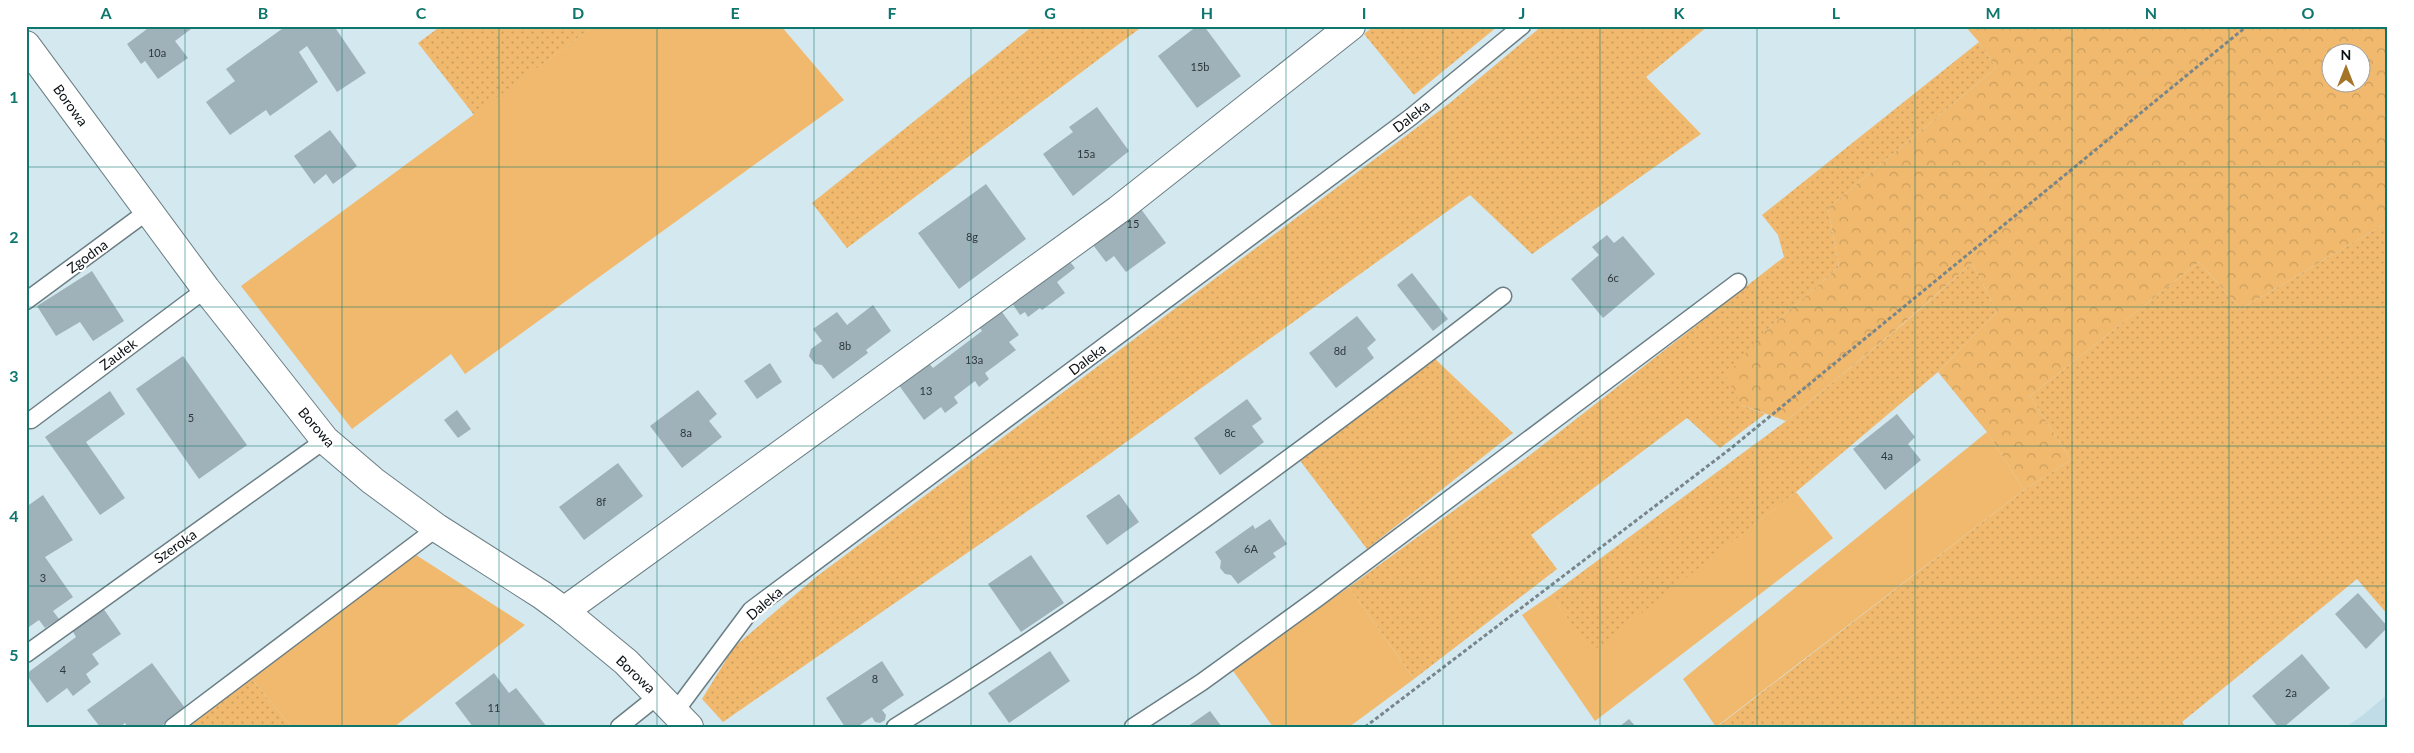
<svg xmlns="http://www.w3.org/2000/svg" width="2414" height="753" font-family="Lato,sans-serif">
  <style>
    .built { fill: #c0dde7 }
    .grass { fill: url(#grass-dots) }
    .forest { fill: url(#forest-crowns); fill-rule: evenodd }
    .garden { fill: #f0b96d }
    .building { fill: #9fb2b9 }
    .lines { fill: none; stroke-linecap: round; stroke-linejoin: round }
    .lane-casing { stroke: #6b7e84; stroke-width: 19 }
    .street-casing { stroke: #6b7e84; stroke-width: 30 }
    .path { stroke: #78868b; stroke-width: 3; stroke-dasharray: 4 2.5; stroke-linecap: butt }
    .lane { stroke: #fff; stroke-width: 16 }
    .street { stroke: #fff; stroke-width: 28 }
    .grid { fill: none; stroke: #0f766e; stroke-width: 1; stroke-opacity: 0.55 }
    .labels { text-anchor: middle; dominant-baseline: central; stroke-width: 4.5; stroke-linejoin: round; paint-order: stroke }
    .number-label { font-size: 11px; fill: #2e383c }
    .street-label { font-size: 14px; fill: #090f12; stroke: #fff }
    .neatline { fill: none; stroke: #0f766e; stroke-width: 2 }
    .grid-label { font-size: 16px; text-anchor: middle; font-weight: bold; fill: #0f766e }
  </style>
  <defs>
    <pattern id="grass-dots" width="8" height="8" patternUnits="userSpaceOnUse" patternTransform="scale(1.25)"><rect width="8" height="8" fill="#f0b96d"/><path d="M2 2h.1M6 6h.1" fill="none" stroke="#cc9e5d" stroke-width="1.8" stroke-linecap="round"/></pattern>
    <pattern id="forest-crowns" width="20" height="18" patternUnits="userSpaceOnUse" patternTransform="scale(1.25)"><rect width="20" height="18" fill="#f0b96d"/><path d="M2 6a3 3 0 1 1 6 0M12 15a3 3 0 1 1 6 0" fill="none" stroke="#cc9e5d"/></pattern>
  </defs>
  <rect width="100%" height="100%" fill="#d4e8ef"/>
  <path class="built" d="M2388,694V727H2346L2363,715Z"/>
  <g class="grass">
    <path d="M441,26H594L474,115L418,43Z"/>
    <path d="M1033,26H1143L847,248L812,203Z"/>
    <path d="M1374,26H1498L1414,95L1364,34Z"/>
    <path d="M1542,26H1708L1646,77L1701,134L1532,254L1470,195L1097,463L723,722L702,699L734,647L816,577L1451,102Z"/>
    <path d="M1979,42L1996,68L1828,208L1839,267L1763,333L1741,405L1765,414L1720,448L1687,418L1531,535L1557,569L1414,679L1349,587L1530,455L1784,257L1778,235L1762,215Z"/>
    <path d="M2388,222V615L2357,579L2182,722L2186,727H1717L2024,490L2071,460L2030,396L2199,262L2241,309Z"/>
    <path d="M1972,263L1997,312L1938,372L1796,492L1592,653L1551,595L1786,421L1902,325Z"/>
    <path d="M1432,356L1513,433L1367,549L1298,458Z"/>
    <path d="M250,677L292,727H183Z"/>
  </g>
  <path class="forest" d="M1965,26H2388V222L2241,309L2199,262L2030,396L2071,460L2024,490L1987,432L1938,372L1997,312L1972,263L1898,328L1786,421L1741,405L1726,376L1763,333L1839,267L1828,208L1996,68L1979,42ZM2332,52H2362V82H2332Z"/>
  <g class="garden">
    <path d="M594,26H781L844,100L465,374L451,354L352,429L241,286Z"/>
    <path d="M1987,432L2024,490L1716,727L1683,679Z"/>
    <path d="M1796,492L1833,538L1595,721L1522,615L1551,595L1592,652Z"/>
    <path d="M416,555L525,625L394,727H292L250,677Z"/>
    <path d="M1349,587L1414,679L1349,727H1273L1231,668Z"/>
  </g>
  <g class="building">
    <path d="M151,26H195L175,41L188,58L158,79L145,61L141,64L127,44Z"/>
    <path d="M286,26H334L366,73L337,92L307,46L299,52L318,82L270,116L266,110L230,135L206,102L235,81L226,69Z"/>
    <path d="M1197,26H1204L1241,76L1197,108L1158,56Z"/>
    <path d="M1097,107L1129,151L1073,196L1043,154L1073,132L1069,127Z"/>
    <path d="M330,130L357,166L333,184L326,174L314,184L294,156Z"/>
    <path d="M986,184L1026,239L959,289L918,233Z"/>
    <path d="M1138,205L1166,243L1126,272L1114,256L1106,262L1090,241Z"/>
    <path d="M1607,235L1614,243L1623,236L1655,274L1603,318L1571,279L1599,255L1592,247Z"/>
    <path d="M1067,258L1075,268L1057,282L1065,293L1042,310L1040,308L1028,317L1025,312L1020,315L1010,300Z"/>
    <path d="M92,271L124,321L93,341L80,322L56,336L37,306Z"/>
    <path d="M1412,273L1448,319L1433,331L1397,285Z"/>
    <path d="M873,305L891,331L866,350L868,353L833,379L822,365L815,364L809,356L811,349L822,341L813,329L837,312L847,325Z"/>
    <path d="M999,308L1019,335L1009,342L1016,350L985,373L989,379L979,387L975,381L954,397L958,403L945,413L941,407L924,420L898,384L928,362L933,368L982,331L977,324Z"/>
    <path d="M1357,316L1376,340L1367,348L1374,358L1336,388L1309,353Z"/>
    <path d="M183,356L247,445L199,479L136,389Z"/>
    <path d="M770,363L782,382L757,399L744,381Z"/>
    <path d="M698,390L717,414L709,421L722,437L682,468L650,426Z"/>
    <path d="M110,391L125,414L86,442L125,498L100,515L45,437Z"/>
    <path d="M1247,399L1262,419L1252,426L1264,442L1220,475L1194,438Z"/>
    <path d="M457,410L471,429L458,438L444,420Z"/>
    <path d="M1897,414L1915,437L1908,444L1921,460L1885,490L1853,449Z"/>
    <path d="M618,463L643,496L584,540L559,507Z"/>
    <path d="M1119,494L1139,522L1107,545L1086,516Z"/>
    <path d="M43,495L73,540L45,557L73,597L53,611L59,619L45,628L39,620L26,629V507Z"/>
    <path d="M1270,519L1287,544L1273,553L1276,557L1238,584L1231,575L1225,574L1220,568L1221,561L1215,552L1253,525L1255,529Z"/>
    <path d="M1031,555L1064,603L1021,632L988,584Z"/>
    <path d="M2358,593L2388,627L2366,649L2335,614Z"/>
    <path d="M103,608L121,634L92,654L99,664L86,674L91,682L73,696L67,688L47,703L26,674L76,637L72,630Z"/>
    <path d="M1050,651L1070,681L1009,723L988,693Z"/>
    <path d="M2302,654L2330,688L2284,727H2278L2252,696Z"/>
    <path d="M882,661L904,695L882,710L886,715L885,720L880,723L875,722L872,717L857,727H845L826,698Z"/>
    <path d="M152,663L185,708L160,727H128L125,723L120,727H100L87,710Z"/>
    <path d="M494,673L509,693L516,688L547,727H473L455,703Z"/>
    <path d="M1210,711L1222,727H1187Z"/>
    <path d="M1629,719L1636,727H1619Z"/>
  </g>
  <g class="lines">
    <defs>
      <g id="lane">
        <path d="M26,301L148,211"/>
        <path d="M31,420L206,289"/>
        <path d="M26,654L325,440"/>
        <path d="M675,712L751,610L1411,117L1522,26"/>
        <path d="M173,727L437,528"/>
        <path d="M619,727L659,695"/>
        <path d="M895,727C1107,596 1307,447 1503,296"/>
        <path d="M1133,727L1202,682L1319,597L1738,282"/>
      </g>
      <g id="street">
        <path d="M26,45L206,289L325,440L373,481L437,528L542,595L564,611L626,662L689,727"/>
        <path d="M564,611L1118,210L1351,26"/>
      </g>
    </defs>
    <use href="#lane" class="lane-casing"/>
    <use href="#street" class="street-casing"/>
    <path class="path" d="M1365,727L1730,449L2247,26"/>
    <use href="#lane" class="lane"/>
    <use href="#street" class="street"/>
  </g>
  <path class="grid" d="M185,26V727M342,26V727M499,26V727M657,26V727M814,26V727M971,26V727M1128,26V727M1286,26V727M1443,26V727M1600,26V727M1757,26V727M1915,26V727M2072,26V727M2229,26V727M26,167H2388M26,307H2388M26,446H2388M26,586H2388"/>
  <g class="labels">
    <g class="number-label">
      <text x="157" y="52">10a</text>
      <text x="1200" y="66">15b</text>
      <text x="1086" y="153">15a</text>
      <text x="1133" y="223">15</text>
      <text x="972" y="236">8g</text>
      <text x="1613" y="277">6c</text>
      <text x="845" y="345">8b</text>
      <text x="1340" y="350">8d</text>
      <text x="974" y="359">13a</text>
      <text x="926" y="390">13</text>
      <text x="191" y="417">5</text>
      <text x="686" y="432">8a</text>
      <text x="1230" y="432">8c</text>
      <text x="1887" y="455">4a</text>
      <text x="601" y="501">8f</text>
      <text x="1251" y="548">6A</text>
      <text x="43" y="577">3</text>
      <text x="63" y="669">4</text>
      <text x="875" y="678">8</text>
      <text x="2291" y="692">2a</text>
      <text x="494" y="707">11</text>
    </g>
    <g class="street-label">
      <text transform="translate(71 105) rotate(54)">Borowa</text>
      <text transform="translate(1411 116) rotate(-38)">Daleka</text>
      <text transform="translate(87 256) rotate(-36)">Zgodna</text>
      <text transform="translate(118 354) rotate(-37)">Zaułek</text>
      <text transform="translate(1087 359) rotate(-37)">Daleka</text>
      <text transform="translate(317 427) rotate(49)">Borowa</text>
      <text transform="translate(175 546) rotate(-35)">Szeroka</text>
      <text transform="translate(764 603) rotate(-41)">Daleka</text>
      <text transform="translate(636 674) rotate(43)">Borowa</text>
    </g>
  </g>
  <rect width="2414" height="753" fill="none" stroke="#ffffff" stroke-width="55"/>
  <g transform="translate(2346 68)"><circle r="24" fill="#ffffff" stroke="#9d9fa0"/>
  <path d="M0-4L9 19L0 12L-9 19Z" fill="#a47429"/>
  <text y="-8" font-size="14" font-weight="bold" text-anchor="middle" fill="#090f12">N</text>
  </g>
  <rect x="28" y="28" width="2358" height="698" class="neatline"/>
  <g class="grid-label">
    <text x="106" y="19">A</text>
    <text x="263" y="19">B</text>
    <text x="421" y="19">C</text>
    <text x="578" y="19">D</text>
    <text x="735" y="19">E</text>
    <text x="892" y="19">F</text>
    <text x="1050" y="19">G</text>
    <text x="1207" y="19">H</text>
    <text x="1364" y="19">I</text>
    <text x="1522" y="19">J</text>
    <text x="1679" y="19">K</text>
    <text x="1836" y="19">L</text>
    <text x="1993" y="19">M</text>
    <text x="2151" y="19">N</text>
    <text x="2308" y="19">O</text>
    <text x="14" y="103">1</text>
    <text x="14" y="243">2</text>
    <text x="14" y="382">3</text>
    <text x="14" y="522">4</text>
    <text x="14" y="661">5</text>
  </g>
</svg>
